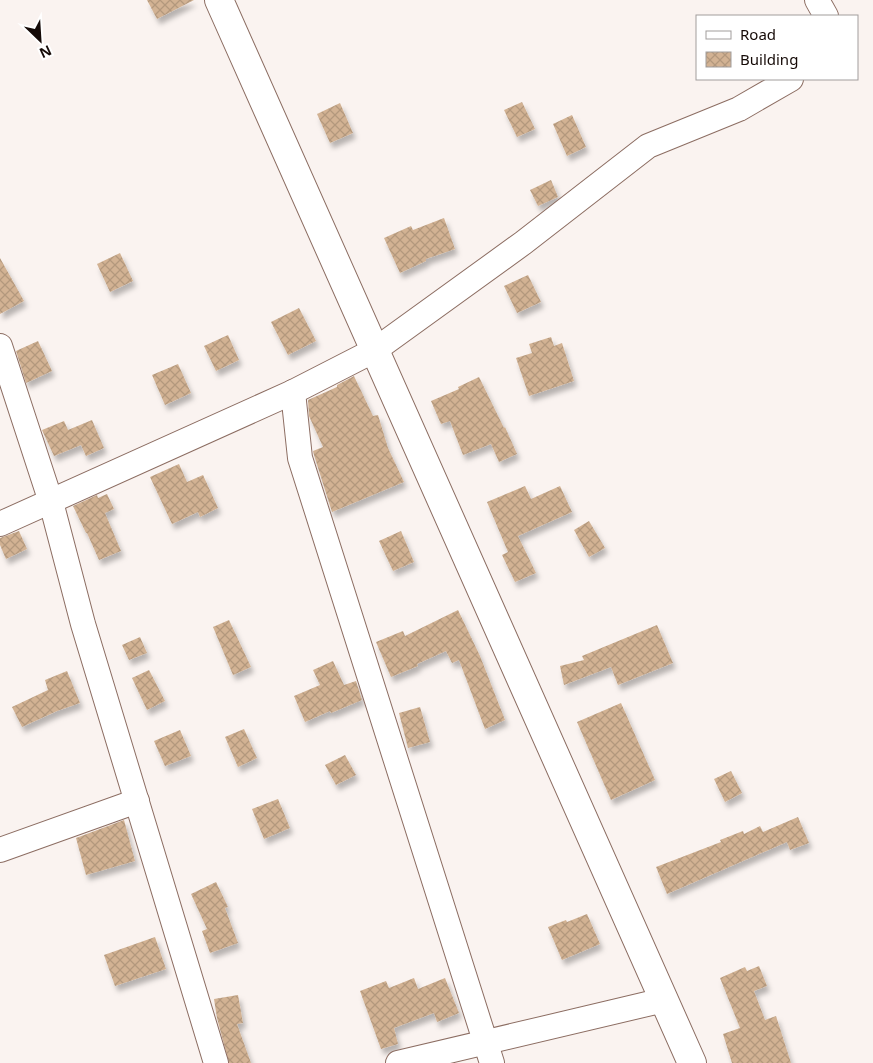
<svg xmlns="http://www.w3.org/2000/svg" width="873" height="1063" font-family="'Noto Sans',sans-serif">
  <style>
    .building { fill: url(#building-cross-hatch); filter: url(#shadow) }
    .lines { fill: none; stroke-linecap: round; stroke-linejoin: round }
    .minor-casing { stroke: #8c6d62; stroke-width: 26 }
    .secondary-casing { stroke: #8c6d62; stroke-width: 30 }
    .minor { stroke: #fff; stroke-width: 24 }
    .secondary { stroke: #fff; stroke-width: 28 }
  </style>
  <defs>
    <pattern id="building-cross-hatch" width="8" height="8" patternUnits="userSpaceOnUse" patternTransform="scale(1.25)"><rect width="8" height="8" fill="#d2b293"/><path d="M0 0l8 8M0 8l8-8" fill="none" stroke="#b3987d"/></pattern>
    <filter id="shadow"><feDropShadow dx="3" dy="5.5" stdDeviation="2.5" flood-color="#0004"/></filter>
  </defs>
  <rect width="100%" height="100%" fill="#faf3f0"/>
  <g class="building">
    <path d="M147,0H194L157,19Z"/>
    <path d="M522,102L535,129L517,137L504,110Z"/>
    <path d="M340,103L353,133L330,143L317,114Z"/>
    <path d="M572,115L586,147L567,156L553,124Z"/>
    <path d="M551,180L558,197L538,206L530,190Z"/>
    <path d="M444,218L455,249L426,259V261L400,273L384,238L411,226L413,230Z"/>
    <path d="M120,253L133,281L110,292L97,264Z"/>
    <path d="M0,258L24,301L0,314Z"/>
    <path d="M528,275L541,302L517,313L504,286Z"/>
    <path d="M299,308L316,341L288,355L271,322Z"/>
    <path d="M228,335L239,360L216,371L204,346Z"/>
    <path d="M551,337L554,346L562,343L574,381L529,396L516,358L532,353L529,344Z"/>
    <path d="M38,341L52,371L26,383L16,351Z"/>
    <path d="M178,364L191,393L165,405L152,375Z"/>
    <path d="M354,376L373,416L378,415L388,448L404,482L332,512L314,455L313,451L323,447L309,416L308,400L337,387V385Z"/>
    <path d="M479,377L504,428L505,427L517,454L499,462L491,444L463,455L450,421L441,424L431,401L459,389L458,387Z"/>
    <path d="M92,420L104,448L86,456L81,445L54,456L42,430L64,421L68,430Z"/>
    <path d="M179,464L187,482L203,475L218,508L200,517L198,512L172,524L150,477Z"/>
    <path d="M525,486L531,499L560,486L572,512L518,536L536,573L515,582L502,555L508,552L487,502Z"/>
    <path d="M107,494L114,509L105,513L121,551L99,560L87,533H86L73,506L97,495L98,498Z"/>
    <path d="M589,521L605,548L589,557L574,530Z"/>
    <path d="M19,531L27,549L6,559L0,545V538Z"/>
    <path d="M401,531L414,562L393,571L379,541Z"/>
    <path d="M458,610L480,656L505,720L485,729L459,660L452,663L446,651L417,664L418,666L391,677L376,642L403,631L405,636Z"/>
    <path d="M229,620L251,667L233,675L213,627Z"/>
    <path d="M657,625L673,663L618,685L611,667L564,685L560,666L584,660L582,656Z"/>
    <path d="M140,637L147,653L129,660L122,645Z"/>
    <path d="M333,661L344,685L356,681L362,700L331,713L330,711L305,722L294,696L320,685L313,670Z"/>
    <path d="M149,670L165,701L147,710L132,678Z"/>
    <path d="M67,671L80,703L57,711L22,727L12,707L48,690L45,680Z"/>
    <path d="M621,703L655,780L611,800L577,722Z"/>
    <path d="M420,707L430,742L408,748L399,713Z"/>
    <path d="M244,729L257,758L238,767L225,737Z"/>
    <path d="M180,730L191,756L165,766L154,741Z"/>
    <path d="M345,755L356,775L336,785L325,765Z"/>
    <path d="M731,771L742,793L725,802L714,779Z"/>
    <path d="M278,799L290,828L264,839L252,809Z"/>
    <path d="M798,817L809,843L790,850L787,842L667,894L656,867L721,842L720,840L743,831L744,834L760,826L763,832Z"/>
    <path d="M124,820L135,861L86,875L76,838Z"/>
    <path d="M216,882L228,907L225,908L238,943L210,953L202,931L207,929L191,894Z"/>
    <path d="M587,914L600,944L562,960L548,927L566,920L567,922Z"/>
    <path d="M155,937L166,969L115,986L104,955Z"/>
    <path d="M759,966L767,986L754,991L765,1020L776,1016L791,1063H732L723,1034L740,1028L720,978L745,967L747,971Z"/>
    <path d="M414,978L418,989L445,978L459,1013L437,1022L434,1013L394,1028L398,1044L381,1049L360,991L386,981L389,988Z"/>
    <path d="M238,995L243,1023L237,1024L251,1063H229L217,1018L214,999Z"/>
  </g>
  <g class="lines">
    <defs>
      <g id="minor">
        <path d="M817,0L826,16"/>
        <path d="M0,346L51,502L83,624L216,1063"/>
        <path d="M293,392L300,458L492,1063"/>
        <path d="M0,524L293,392L375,350L523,243L648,146L739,109L791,79"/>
        <path d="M0,850L137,801"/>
        <path d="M398,1063L664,1000"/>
      </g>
      <path id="secondary" d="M219,0L692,1063"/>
    </defs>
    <use href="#minor" class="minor-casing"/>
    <use href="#secondary" class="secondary-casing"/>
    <use href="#minor" class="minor"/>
    <use href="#secondary" class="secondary"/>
  </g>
  <rect x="696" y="15" width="162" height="65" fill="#ffffff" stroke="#a19d9c"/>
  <rect x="706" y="31" width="25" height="8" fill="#ffffff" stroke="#a19d9c"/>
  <text x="740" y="40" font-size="15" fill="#150a07">Road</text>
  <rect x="706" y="52" width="25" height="15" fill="url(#building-cross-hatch)" stroke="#a19d9c"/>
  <text x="740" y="65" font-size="15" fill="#150a07">Building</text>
  <g transform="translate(40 40) rotate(155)" stroke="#ffffff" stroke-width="4" paint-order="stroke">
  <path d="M0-4L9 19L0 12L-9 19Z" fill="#150a07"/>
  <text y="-8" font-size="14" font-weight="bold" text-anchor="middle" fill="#150a07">N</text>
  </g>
</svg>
